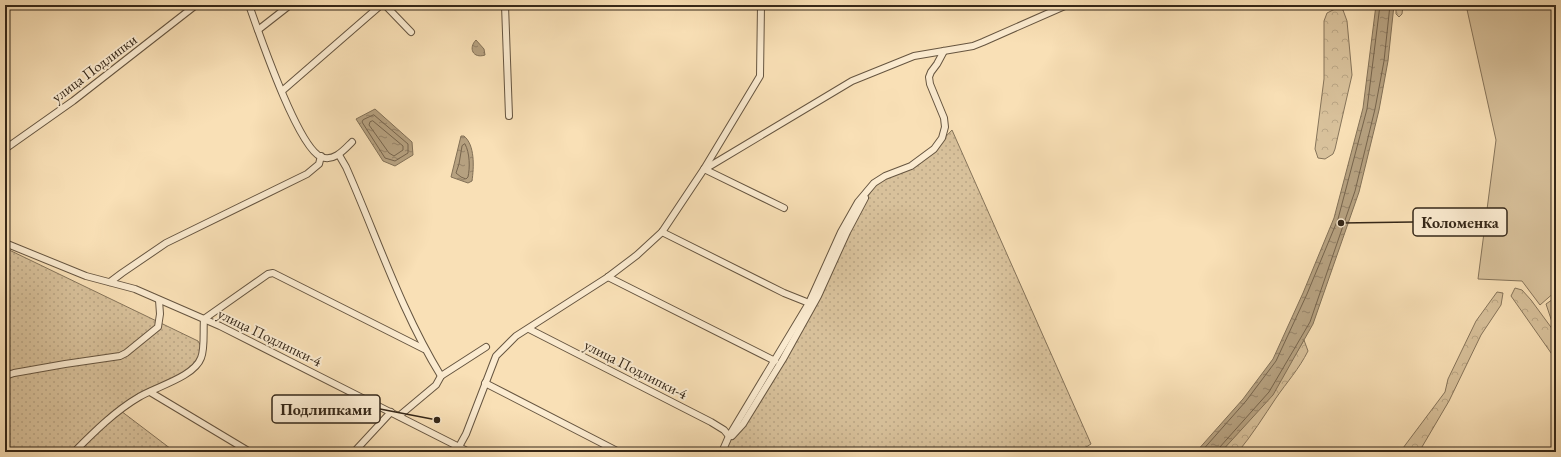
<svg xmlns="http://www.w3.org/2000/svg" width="1561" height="457" font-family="'EB Garamond',serif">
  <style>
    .grass { fill: #d8c19b; stroke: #86745a }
    .forest { fill: url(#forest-crowns); stroke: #86745a }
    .garden { fill: url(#garden-dots); stroke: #86745a }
    .water { fill: url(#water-ripples); stroke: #827056 }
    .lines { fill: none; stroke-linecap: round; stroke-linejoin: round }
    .shore { stroke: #76644c; stroke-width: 1 }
    .minor-casing { stroke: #665540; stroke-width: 8 }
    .minor { stroke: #fbebd0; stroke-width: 6 }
    .labels { text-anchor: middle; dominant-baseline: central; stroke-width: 4; stroke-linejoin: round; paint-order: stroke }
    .street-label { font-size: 15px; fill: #352718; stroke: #fbebd0 }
    .leader { fill: none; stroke: #352718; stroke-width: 1.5 }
    .callout-dot { fill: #352718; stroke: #fbebd0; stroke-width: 1.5 }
    .callout { fill: #fbebd0; stroke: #352718; stroke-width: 1.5 }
    .callout-label { font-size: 16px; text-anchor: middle; font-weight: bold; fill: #352718 }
  </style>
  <defs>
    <pattern id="forest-crowns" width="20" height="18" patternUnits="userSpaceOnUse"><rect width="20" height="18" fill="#d8c19b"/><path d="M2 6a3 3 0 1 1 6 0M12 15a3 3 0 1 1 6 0" fill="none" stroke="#baa685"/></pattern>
    <pattern id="garden-dots" width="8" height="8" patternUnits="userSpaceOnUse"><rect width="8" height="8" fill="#d8c19b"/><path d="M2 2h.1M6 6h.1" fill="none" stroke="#baa685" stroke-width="1.8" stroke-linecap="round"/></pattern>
    <pattern id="water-ripples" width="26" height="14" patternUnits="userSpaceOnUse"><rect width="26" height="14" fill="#b6a180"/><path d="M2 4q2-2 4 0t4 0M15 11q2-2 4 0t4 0" fill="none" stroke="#958368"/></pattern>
  </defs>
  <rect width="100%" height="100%" fill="#f9e0b6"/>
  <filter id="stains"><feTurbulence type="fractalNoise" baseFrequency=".005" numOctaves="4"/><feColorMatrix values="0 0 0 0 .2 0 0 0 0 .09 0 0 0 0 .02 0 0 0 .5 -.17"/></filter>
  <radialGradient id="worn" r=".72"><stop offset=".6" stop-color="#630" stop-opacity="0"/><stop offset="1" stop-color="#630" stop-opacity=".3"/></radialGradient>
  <path class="grass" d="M1466,5H1556V291L1540,305L1522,281L1478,279L1496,140Z"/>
  <g class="forest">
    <path d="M1396,5H1403L1402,14L1399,17L1396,14Z"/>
    <path d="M1337,8L1343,10L1347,21L1352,75L1335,149L1333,154L1325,159L1318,158L1315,149L1324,79V21L1327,13Z"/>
    <path d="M1515,288L1522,290L1531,300L1556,334V360L1511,296Z"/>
    <path d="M1497,292L1503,293L1501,305L1481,335L1449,401L1419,452H1400L1445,392L1448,379L1476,321Z"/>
    <path d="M1556,297V320L1552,322L1546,304Z"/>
    <path d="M1304,340L1308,351C1299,369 1287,382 1276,398C1264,416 1252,435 1238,452H1221C1251,417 1281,381 1304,340Z"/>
  </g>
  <g class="garden">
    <path d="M952,130L1091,444L1078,452H722L809,303L850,221L878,182L934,149Z"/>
    <path d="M5,248L198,341L202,348L197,364L121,411L175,452H5Z"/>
  </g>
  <g class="water">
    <path d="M1376,5H1394L1388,61L1379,110L1359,192L1313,324L1273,395L1221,452H1196L1243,399L1273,359L1303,293L1334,218L1363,108Z"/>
    <path d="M476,40L484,49L485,55C473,59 468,48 476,40Z"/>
    <path d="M375,109L412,142L413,155L395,166L383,161L356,119Z"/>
    <path d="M461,136H464C475,145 474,167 472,181L468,183L451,177Z"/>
  </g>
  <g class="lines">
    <g class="shore">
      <path d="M374,115L408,144V153L395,161L385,158L362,122L363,120Z"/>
      <path d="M373,121L403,146V150L394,156L389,153L369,125L370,122Z"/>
      <path d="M465,144C470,153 470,168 468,177L466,179L461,177L456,173L459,164L462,146Z"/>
      <path d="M1201,452L1246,401L1276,361L1307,294L1338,219L1367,109L1380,5"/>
      <path d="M1218,452L1219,448L1269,392L1310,322L1355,191L1375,109L1384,61L1390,5"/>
    </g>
    <defs>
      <g id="minor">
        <path d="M249,5C259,33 297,146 321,157C334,162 344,150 352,142"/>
        <path d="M385,5L411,32"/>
        <path d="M505,5L509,116"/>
        <path d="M258,30L290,5"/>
        <path d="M282,91L381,5"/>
        <path d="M5,149L73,101L196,5"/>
        <path d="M339,155L346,167C377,237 401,311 441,376"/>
        <path d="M704,169L784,208"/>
        <path d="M705,169L852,81L914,56L973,46L983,42L1067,5"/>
        <path d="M662,232L784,293L809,303"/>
        <path d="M5,243L86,276L135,289L220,326L469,452"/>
        <path d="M608,277L775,361"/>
        <path d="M110,282L122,273L166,243L307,174L319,164L321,156"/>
        <path d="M204,319L268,274L273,273L424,349"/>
        <path d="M529,329L711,422L724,430L729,436"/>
        <path d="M5,376L14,373L65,364L120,356L126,353L158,327L160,314L159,300"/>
        <path d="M485,383L619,452"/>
        <path d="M150,392L250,452"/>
        <path d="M399,416L436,385L441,376L486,347"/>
        <path d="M732,436L743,424L783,359L818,296L847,232L865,198"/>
        <path d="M74,452C94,432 115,411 139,397C155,387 194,377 201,358C205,349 203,330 204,319"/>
        <path d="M354,452L391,412"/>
        <path d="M456,452L466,434L496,356L516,336L608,277L637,255L662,232L704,169L760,76L761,5"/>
        <path d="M722,452L729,436L809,303L841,232L858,202L874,183L885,176L911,166L934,149L942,138L945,127L944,118L930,84L929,77L931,72L937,64L944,51"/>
      </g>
    </defs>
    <use href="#minor" class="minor-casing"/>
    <use href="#minor" class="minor"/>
  </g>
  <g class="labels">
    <g class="street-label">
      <text transform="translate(94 68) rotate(-37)">улица Подлипки</text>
      <text transform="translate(270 337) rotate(26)">улица Подлипки-4</text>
      <text transform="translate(636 369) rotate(27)">улица Подлипки-4</text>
    </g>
  </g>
  <path class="leader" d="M1341 223L1413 222M437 420L380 409"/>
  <g class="callout-dot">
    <circle cx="1341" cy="223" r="4"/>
    <circle cx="437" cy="420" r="4"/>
  </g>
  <g class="callout">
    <rect x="1413" y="208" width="94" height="28" rx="4"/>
    <rect x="272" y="395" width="108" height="28" rx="4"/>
  </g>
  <g class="callout-label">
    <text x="1460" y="228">Коломенка</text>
    <text x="326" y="415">Подлипками</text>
  </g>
  <rect width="1561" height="457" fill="none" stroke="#f9e0b6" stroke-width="20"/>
  <rect x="6" y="6" width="1549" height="445" fill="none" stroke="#352718" stroke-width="2"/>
  <rect x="10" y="10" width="1541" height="437" fill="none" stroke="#352718"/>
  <rect width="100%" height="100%" filter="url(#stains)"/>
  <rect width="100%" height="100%" fill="url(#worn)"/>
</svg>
